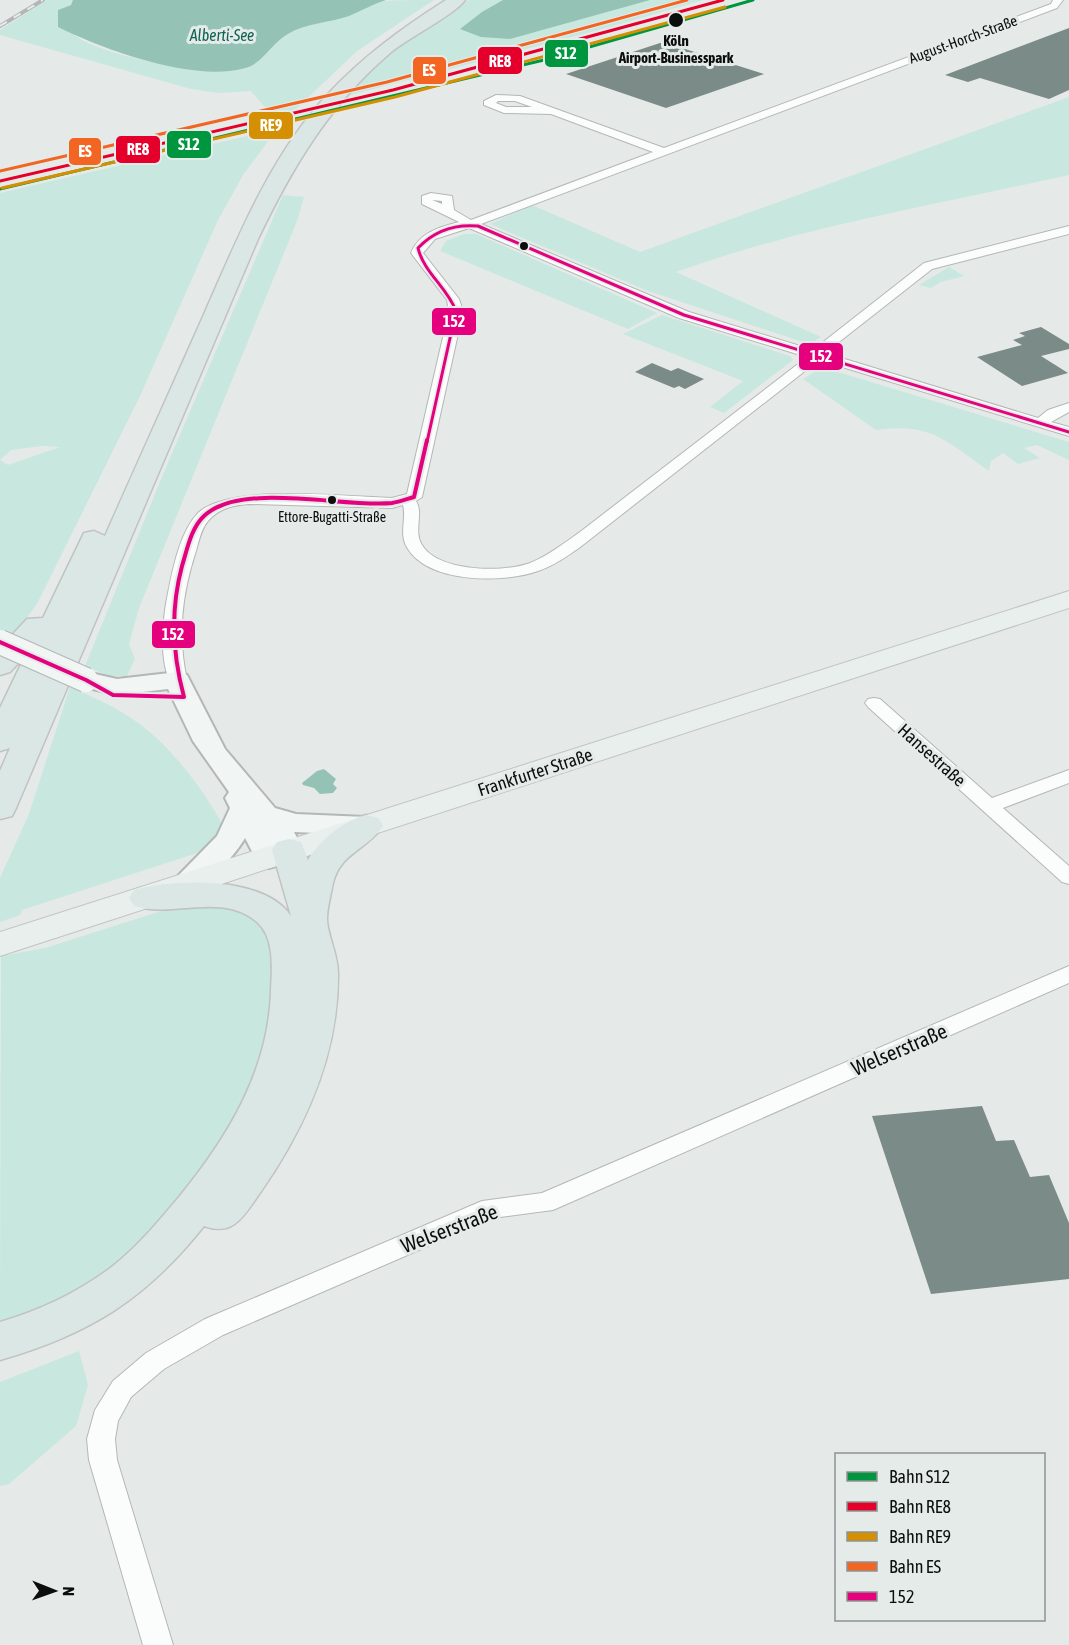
<svg xmlns="http://www.w3.org/2000/svg" width="1069" height="1645" font-family="'Asap Condensed',sans-serif">
  <style>
    .green { fill: #c8e7de; fill-rule: evenodd }
    .water { fill: #94c3b6 }
    .building { fill: #7b8b87 }
    .lines { fill: none; stroke-linecap: round; stroke-linejoin: round }
    .street-casing { stroke: #b4b7b6; stroke-width: 2 }
    .secondary-casing { stroke: #b4b7b6; stroke-width: 4 }
    .primary-casing { stroke: #c0c3c2; stroke-width: 2 }
    .highway-casing { stroke: #c0c3c2; stroke-width: 3 }
    .street { fill: #fbfcfc; fill-rule: evenodd }
    .secondary { fill: #f1f5f4; fill-rule: evenodd }
    .primary { fill: #e8efed; fill-rule: evenodd }
    .highway { fill: #dae7e4; fill-rule: evenodd }
    .rail-casing { stroke: #b4b5b4; stroke-width: 4 }
    .rail { stroke: #e4ebe9; stroke-width: 2; stroke-dasharray: 8; stroke-linecap: butt }
    .secondary-bridge-casing { stroke: #b4b7b6; stroke-width: 26; stroke-linecap: butt }
    .secondary-bridge { stroke: #f1f5f4; stroke-width: 24 }
    .bus-1-far1-casing { stroke: #e4ebe9; stroke-width: 6 }
    .bus-1-casing { stroke: #e4ebe9; stroke-width: 8 }
    .bus-1-far1 { stroke: #e5007d; stroke-width: 3 }
    .bus-1 { stroke: #e5007d; stroke-width: 4 }
    .rail-1-casing { stroke: #e4ebe9; stroke-width: 5 }
    .rail-2-casing { stroke: #e4ebe9; stroke-width: 5 }
    .rail-3-casing { stroke: #e4ebe9; stroke-width: 5 }
    .rail-4-casing { stroke: #e4ebe9; stroke-width: 5 }
    .rail-1 { stroke: #009640; stroke-width: 3 }
    .rail-2 { stroke: #e4002b; stroke-width: 3 }
    .rail-3 { stroke: #d48f02; stroke-width: 3 }
    .rail-4 { stroke: #f26522; stroke-width: 3 }
    .stop-dot { fill: #0c0e0d; stroke: #e4ebe9; stroke-width: 2 }
    .labels { text-anchor: middle; dominant-baseline: central; stroke-width: 6; stroke-linejoin: round; paint-order: stroke }
    .far-bus-label { font-size: 14px; fill: #0c0e0d; stroke: #e4ebe9 }
    .far-street-label { font-size: 15px; fill: #0c0e0d; stroke: #e4ebe9 }
    .far-stop-label { font-size: 15px; font-weight: bold; fill: #0c0e0d; stroke: #e4ebe9 }
    .far-water-label { font-size: 16px; font-style: italic; fill: #0e6352; stroke: #e4ebe9 }
    .street-label { font-size: 18px; fill: #0c0e0d; stroke: #e4ebe9 }
    .near-street-label { font-size: 21px; fill: #0c0e0d; stroke: #e4ebe9 }
    .line-badge { stroke: #e4ebe9; stroke-width: 2 }
    .badge-label { font-size: 16px; text-anchor: middle; font-weight: bold; fill: #fff }
  </style>
  <rect width="100%" height="100%" fill="#e5eae8"/>
  <g class="green">
    <path d="M47,0H73L71,5L58,10C63,18 68,31 76,36C102,56 213,78 244,69C264,63 271,43 290,33C307,24 327,20 346,16C358,13 371,4 384,1C399,0 418,0 434,0L357,51L296,109L272,115L251,91L219,93L191,89L0,35V30Z"/>
    <path d="M469,0H703L610,27L343,97L403,42Z"/>
    <path d="M1069,97V175C939,204 801,227 676,272L821,337L809,344L648,291L490,224L532,205L640,252Z"/>
    <path d="M256,134L272,136L243,175L218,220L140,396L37,604L13,636L0,630V193ZM42,446L60,447L8,465L0,460L11,450Z"/>
    <path d="M283,195L304,197L297,221L139,608L129,644L135,659L127,676H109L85,666L164,472Z"/>
    <path d="M464,234H476L657,313L628,329L440,251L446,241Z"/>
    <path d="M949,267L964,276L941,282L931,288L919,285Z"/>
    <path d="M662,315L790,356L793,360L724,413L710,407L743,381L623,334Z"/>
    <path d="M819,369H828L1069,442V460L1037,445L1024,448L1040,458L1018,464L1003,453L991,461L989,471C947,441 930,422 876,430L803,379Z"/>
    <path d="M70,687C90,696 110,704 128,716C166,740 201,785 222,824L215,843L194,854L22,910L20,915L0,922V878L29,814Z"/>
    <path d="M177,906H235L270,928L278,997L250,1100L168,1218L115,1272L0,1329L1,956L45,948Z"/>
    <path d="M79,1351L88,1385L76,1426L9,1484L0,1486V1382Z"/>
  </g>
  <g class="water">
    <path d="M73,0H386C373,4 361,11 349,16C329,23 306,23 288,34C270,44 263,65 242,69C191,81 104,50 58,27V10L71,5Z"/>
    <path d="M503,0H650L510,39L481,37L460,29L482,12Z"/>
    <path d="M324,769L336,779L333,784L337,788L333,793L320,794L314,788L303,785L302,783L317,771Z"/>
  </g>
  <g class="building">
    <path d="M1069,28V90L1049,99L980,78L968,82L945,75Z"/>
    <path d="M663,42L764,74L666,108L566,74Z"/>
    <path d="M1041,327L1069,344V349L1041,356L1068,373L1022,386L977,357L1022,345L1013,340L1025,336L1019,333Z"/>
    <path d="M652,363L671,371L678,368L704,379L685,389L679,386L674,388L635,372Z"/>
    <path d="M982,1106L996,1141L1014,1140L1030,1177L1049,1175L1069,1223V1279L931,1294L872,1116Z"/>
  </g>
  <g class="lines">
    <defs>
      <g id="street">
        <path d="M1053,0H1063L1057,8L481,224L689,312L813,350L924,263L1069,226V234L932,269L825,353L1038,418L1048,410L1069,403V412L1051,422L1069,427V436L819,360L579,548C566,557 553,566 538,571C505,583 430,584 408,549C398,534 407,520 403,505L392,508L250,504C234,505 219,508 208,521C201,529 199,541 196,551C182,594 177,635 187,680L178,685L172,684C158,664 163,616 168,593C173,568 180,532 198,513C229,483 348,497 392,498L407,494L449,311L447,300L411,253C419,233 439,227 459,222L422,204V196L431,193L452,196L454,210L471,220L653,152L551,114L504,113L484,105V101L496,95L520,96L664,148L1051,4ZM498,101H515L532,107H506L496,103ZM432,200L442,201V204ZM469,228L679,318L807,357L580,532C564,543 548,556 530,563C504,573 438,572 422,545C413,531 424,514 416,501L422,497L463,311L459,299L423,253L435,239Z"/>
        <path d="M874,698L880,699L992,798L1069,770V783L1003,808L1069,866V884L1062,882L868,707L865,703L868,699Z"/>
        <path d="M1069,966V983L553,1210L493,1218L223,1335L164,1369L131,1397L118,1421L115,1439L117,1460L173,1645H143L89,1460L87,1439L95,1410L113,1381L146,1353L205,1319L482,1201L542,1193Z"/>
      </g>
      <path id="secondary" d="M86,672L117,679L178,672L187,675L225,749L275,808L296,814L366,817L376,819L380,826L376,833L366,835L294,832L304,850L299,857L283,858L279,865L269,868L259,865L245,838C238,851 207,887 195,893C188,896 182,894 176,892L171,885L176,878L217,836L230,808L225,798L229,792L193,741L168,689L117,695L77,685L73,680L77,675Z"/>
      <path id="primary" d="M1069,591V608L0,956V932Z"/>
      <g id="highway">
        <path d="M446,0H465C454,15 408,38 390,53C329,105 292,168 258,239L16,808L12,816L0,819V771L10,748L0,751V708L25,656L10,672L0,675V648L27,619L43,618L84,533L94,531L105,536C138,461 172,387 205,312C238,237 270,157 326,96C362,57 402,28 446,0Z"/>
        <path d="M366,815L378,818L383,826C368,849 340,853 333,883C331,894 327,908 327,919C327,934 338,954 338,973C339,1054 306,1127 260,1193C244,1215 234,1237 204,1226C146,1299 90,1334 0,1360V1322C41,1310 79,1292 113,1266C138,1246 158,1222 179,1197C228,1137 269,1070 271,990C272,968 275,938 257,922C222,892 173,918 134,906L129,898L134,890C175,878 264,876 291,916L272,850L277,842L289,839L301,842L308,860C321,839 342,822 366,815Z"/>
      </g>
    </defs>
    <use href="#street" class="street-casing"/>
    <use href="#secondary" class="secondary-casing"/>
    <use href="#primary" class="primary-casing"/>
    <use href="#highway" class="highway-casing"/>
    <use href="#street" class="street"/>
    <use href="#secondary" class="secondary"/>
    <use href="#primary" class="primary"/>
    <use href="#highway" class="highway"/>
    <defs>
      <path id="rail" d="M0,26L43,0"/>
    </defs>
    <use href="#rail" class="rail-casing"/>
    <use href="#rail" class="rail"/>
    <defs>
      <path id="secondary-bridge" d="M0,642L86,680"/>
    </defs>
    <use href="#secondary-bridge" class="secondary-bridge-casing"/>
    <use href="#secondary-bridge" class="secondary-bridge"/>
    <defs>
      <path id="bus-1-far1" d="M427,442L456,311C447,287 424,273 418,248C434,231 455,224 478,226L684,315L1069,432"/>
      <path id="bus-1" d="M0,642L86,680L113,695L184,697C172,653 170,611 182,566C187,550 191,528 204,516C241,481 344,508 392,503C399,502 407,499 414,497L427,440"/>
    </defs>
    <use href="#bus-1-far1" class="bus-1-far1-casing"/>
    <use href="#bus-1" class="bus-1-casing"/>
    <use href="#bus-1-far1" class="bus-1-far1"/>
    <use href="#bus-1" class="bus-1"/>
    <defs>
      <path id="rail-1" d="M0,189L544,60L753,0"/>
      <path id="rail-2" d="M0,181L393,90L723,0"/>
      <path id="rail-3" d="M2,188L395,97L725,7"/>
      <path id="rail-4" d="M0,171L387,82L687,0"/>
    </defs>
    <use href="#rail-1" class="rail-1-casing"/>
    <use href="#rail-2" class="rail-2-casing"/>
    <use href="#rail-3" class="rail-3-casing"/>
    <use href="#rail-4" class="rail-4-casing"/>
    <use href="#rail-1" class="rail-1"/>
    <use href="#rail-2" class="rail-2"/>
    <use href="#rail-3" class="rail-3"/>
    <use href="#rail-4" class="rail-4"/>
  </g>
  <g class="stop-dot">
    <circle cx="676" cy="20" r="8"/>
    <circle cx="524" cy="246" r="5"/>
    <circle cx="332" cy="500" r="5"/>
  </g>
  <g class="labels">
    <g class="far-bus-label">
      <text x="332" y="517">Ettore-Bugatti-Straße</text>
    </g>
    <g class="far-street-label">
      <text transform="translate(963 39) rotate(-20)">August-Horch-Straße</text>
    </g>
    <g class="far-stop-label">
      <text x="676" y="40">Köln<tspan x="676" dy="17">Airport-Businesspark</tspan></text>
    </g>
    <g class="far-water-label">
      <text x="222" y="35">Alberti-See</text>
    </g>
    <g class="street-label">
      <text transform="translate(932 755) rotate(42)">Hansestraße</text>
      <text transform="translate(535 772) rotate(-18)">Frankfurter Straße</text>
    </g>
    <g class="near-street-label">
      <text transform="translate(899 1049) rotate(-23)">Welserstraße</text>
      <text transform="translate(449 1228) rotate(-21)">Welserstraße</text>
    </g>
  </g>
  <g class="line-badge">
    <rect x="544" y="39" width="45" height="29" rx="6" fill="#009640"/>
    <rect x="477" y="46" width="46" height="29" rx="6" fill="#e4002b"/>
    <rect x="412" y="56" width="35" height="29" rx="6" fill="#f26522"/>
    <rect x="248" y="111" width="46" height="29" rx="6" fill="#d48f02"/>
    <rect x="166" y="130" width="46" height="29" rx="6" fill="#009640"/>
    <rect x="115" y="135" width="46" height="29" rx="6" fill="#e4002b"/>
    <rect x="68" y="137" width="34" height="29" rx="6" fill="#f26522"/>
    <rect x="431" y="307" width="46" height="29" rx="6" fill="#e5007d"/>
    <rect x="798" y="342" width="46" height="29" rx="6" fill="#e5007d"/>
    <rect x="151" y="620" width="45" height="29" rx="6" fill="#e5007d"/>
  </g>
  <g class="badge-label">
    <text x="566" y="59">S12</text>
    <text x="500" y="67">RE8</text>
    <text x="429" y="76">ES</text>
    <text x="271" y="131">RE9</text>
    <text x="189" y="150">S12</text>
    <text x="138" y="155">RE8</text>
    <text x="85" y="157">ES</text>
    <text x="454" y="327">152</text>
    <text x="821" y="362">152</text>
    <text x="173" y="640">152</text>
  </g>
  <rect x="835" y="1453" width="210" height="168" fill="#e4ebe9" stroke="#8e9391" stroke-width="1.5"/>
  <rect x="847" y="1472" width="30" height="9" fill="#009640" stroke="#8e9391" stroke-width="1.5"/>
  <text x="889" y="1483" font-size="18" fill="#0c0e0d">Bahn S12</text>
  <rect x="847" y="1502" width="30" height="9" fill="#e4002b" stroke="#8e9391" stroke-width="1.5"/>
  <text x="889" y="1513" font-size="18" fill="#0c0e0d">Bahn RE8</text>
  <rect x="847" y="1532" width="30" height="9" fill="#d48f02" stroke="#8e9391" stroke-width="1.5"/>
  <text x="889" y="1543" font-size="18" fill="#0c0e0d">Bahn RE9</text>
  <rect x="847" y="1562" width="30" height="9" fill="#f26522" stroke="#8e9391" stroke-width="1.5"/>
  <text x="889" y="1573" font-size="18" fill="#0c0e0d">Bahn ES</text>
  <rect x="847" y="1592" width="30" height="9" fill="#e5007d" stroke="#8e9391" stroke-width="1.5"/>
  <text x="889" y="1603" font-size="18" fill="#0c0e0d">152</text>
  <g transform="translate(54 1591) rotate(91)" stroke="#e4ebe9" stroke-width="4.5" paint-order="stroke">
  <path d="M0-4.5L10 22L0 15L-10 22Z" fill="#0c0e0d"/>
  <text y="-9" font-size="16" font-weight="bold" text-anchor="middle" fill="#0c0e0d">N</text>
  </g>
</svg>
